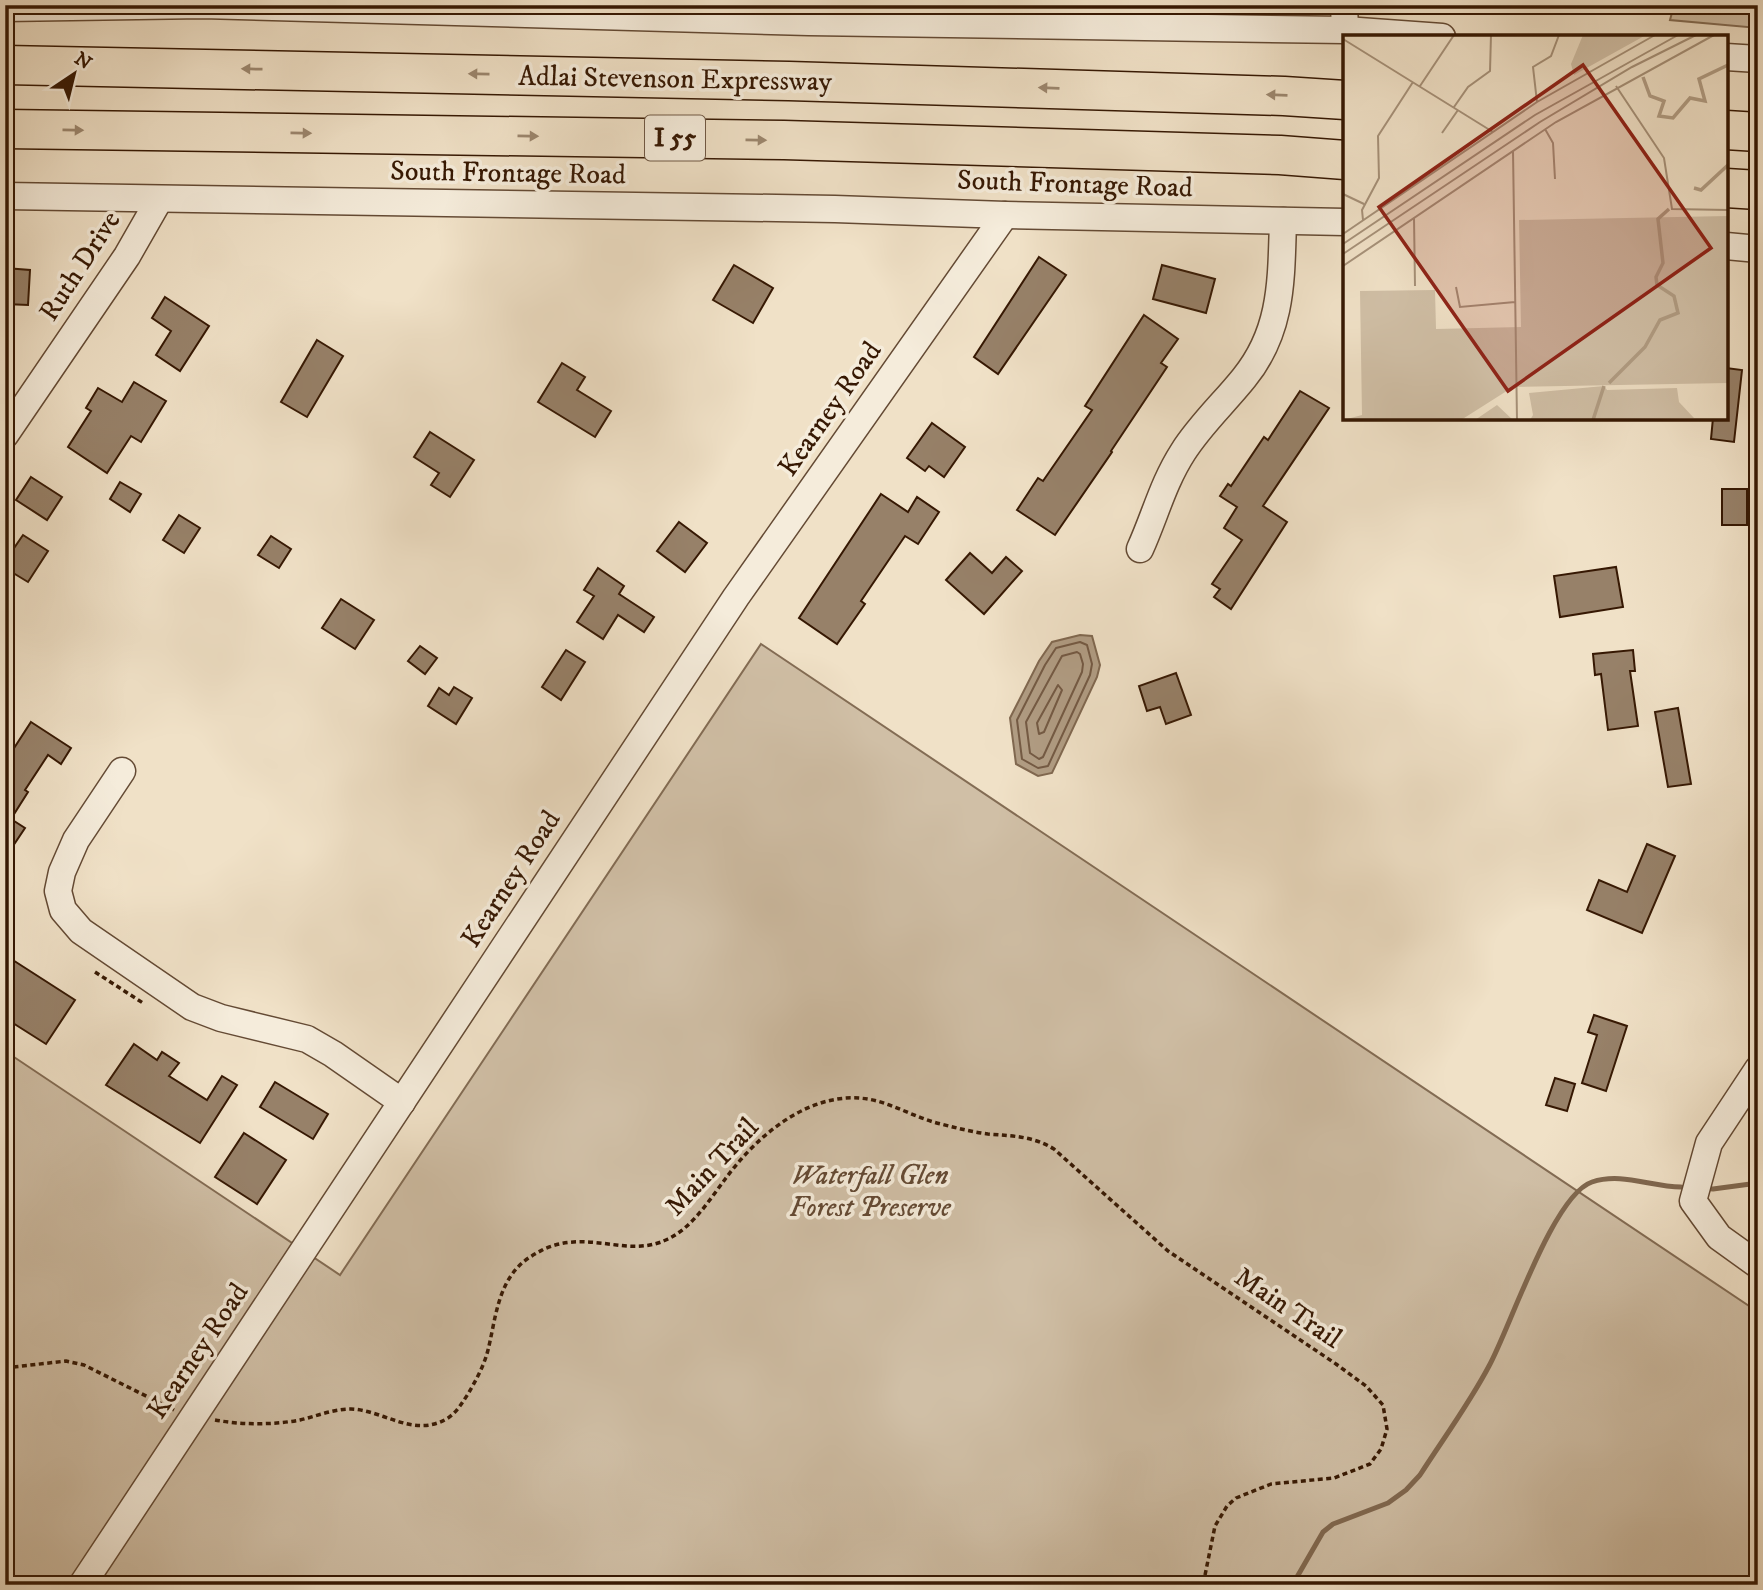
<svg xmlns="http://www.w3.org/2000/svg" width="1763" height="1590" font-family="'IM FELL DW Pica',serif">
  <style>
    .green { fill: #d0bfa6; stroke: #836c54; stroke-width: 2 }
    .water { fill: #b19d84; stroke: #806850; stroke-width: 2 }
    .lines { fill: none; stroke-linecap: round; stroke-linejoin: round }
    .shore { stroke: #745a44; stroke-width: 2 }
    .stream { stroke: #806850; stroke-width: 5 }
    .building { fill: #978169; stroke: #361803; stroke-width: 2 }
    .minor-casing { stroke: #644a34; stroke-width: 29 }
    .highway-casing { stroke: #361803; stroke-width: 41 }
    .path { stroke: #361803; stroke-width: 3.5; stroke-dasharray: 5 3.5; stroke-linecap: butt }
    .minor { stroke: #f5ecdb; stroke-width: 26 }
    .highway { stroke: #f0e1c7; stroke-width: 38 }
    .oneway { fill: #9c876f }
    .labels { text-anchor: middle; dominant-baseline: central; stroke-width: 7; stroke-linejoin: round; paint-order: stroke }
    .shield { fill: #f5ecdb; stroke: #6f5844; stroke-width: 2 }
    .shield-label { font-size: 26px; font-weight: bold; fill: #361803 }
    .street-label { font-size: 28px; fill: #361803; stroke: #f5ecdb }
    .park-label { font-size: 28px; font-style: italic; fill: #644a34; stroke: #f5ecdb }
    .inset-river { fill: none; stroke: #b19d84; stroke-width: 3.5 }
    .inset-road { fill: none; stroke: #a69179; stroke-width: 2 }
    .view { fill: #8f2418; fill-opacity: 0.15; stroke: #8f2418; stroke-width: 3.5 }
    .inset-edge { fill: none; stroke: #361803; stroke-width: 3.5 }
  </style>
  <rect width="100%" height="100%" fill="#f0e1c7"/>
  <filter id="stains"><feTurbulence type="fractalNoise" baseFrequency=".00286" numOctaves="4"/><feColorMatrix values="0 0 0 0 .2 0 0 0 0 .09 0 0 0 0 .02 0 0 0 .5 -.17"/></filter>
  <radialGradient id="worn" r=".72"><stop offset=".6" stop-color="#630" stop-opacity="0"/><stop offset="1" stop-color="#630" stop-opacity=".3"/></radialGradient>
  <g class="green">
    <path d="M1674,5H1758V28L1670,20Z"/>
    <path d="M761,644L1758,1312V1585H5V1051L340,1275Z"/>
  </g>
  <path class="water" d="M1080,635L1092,636L1100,665L1097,677L1052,773L1038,776L1016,764L1010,718L1039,661L1052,642Z"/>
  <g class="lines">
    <g class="shore">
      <path d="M1080,642L1087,645L1092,664L1090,675L1048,766L1038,768L1022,759L1017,720L1045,665L1056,648Z"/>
      <path d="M1077,652L1080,654L1083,664L1082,672L1043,757L1039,759L1030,753L1026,722L1062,656Z"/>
      <path d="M1058,685L1062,690L1044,732L1039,734L1037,723Z"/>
    </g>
    <g class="stream">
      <path d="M1703,1188L1713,1189L1758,1183"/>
      <path d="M1298,1585L1297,1577L1323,1532L1333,1524L1388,1503L1406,1490L1420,1475C1443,1439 1469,1404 1489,1366C1510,1328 1553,1195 1592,1182C1622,1172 1651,1187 1681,1187"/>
    </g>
  </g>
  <g class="building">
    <path d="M1039,257L1066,275L998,374L974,357Z"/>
    <path d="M734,265L773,288L753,323L713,300Z"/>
    <path d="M1162,265L1215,279L1206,313L1153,299Z"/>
    <path d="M5,268L30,270L28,305L5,304Z"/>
    <path d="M165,297L209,326L180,371L156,355L171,331L152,318Z"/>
    <path d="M1144,315L1178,339L1161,363L1167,367L1111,451L1112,452L1055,535L1017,510L1038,478L1043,481L1092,410L1085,406Z"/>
    <path d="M317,340L343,356L307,417L281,402Z"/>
    <path d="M562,363L585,377L577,390L611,411L595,437L538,402Z"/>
    <path d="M1726,368L1742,370L1734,442L1711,439L1713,418H1726Z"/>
    <path d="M134,382L166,401L141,442L131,436L107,473L68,447L91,411L86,408L98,388L122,402Z"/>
    <path d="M1300,391L1329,408L1263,506L1287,522L1231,609L1214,597L1220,589L1212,584L1242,540L1224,528L1237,507L1220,496L1228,484L1231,486L1264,437L1268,440Z"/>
    <path d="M932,423L965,447L944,477L929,466L925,471L907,458Z"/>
    <path d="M430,432L474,460L450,497L431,485L439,473L414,457Z"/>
    <path d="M31,477L62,497L47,520L16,500Z"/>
    <path d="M120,482L141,494L130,512L110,499Z"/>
    <rect x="1722" y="489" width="25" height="36"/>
    <path d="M881,494L908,512L917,497L939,512L918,544L905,536L861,601L865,604L837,644L799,618Z"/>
    <path d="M179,515L200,528L184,553L163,540Z"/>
    <path d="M679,522L707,543L685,572L657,551Z"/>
    <path d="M23,535L48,551L28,582L5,568V542L14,548Z"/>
    <path d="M271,536L291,549L279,568L258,555Z"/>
    <path d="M970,553L992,573L1006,557L1022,571L984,614L946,580Z"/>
    <path d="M1616,567L1623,607L1560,617L1554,576Z"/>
    <path d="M598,568L624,586L619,594L654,617L644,632L618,615L603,639L577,622L594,596L584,590Z"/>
    <path d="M341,599L374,620L355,649L322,628Z"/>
    <path d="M420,646L437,658L425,674L408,661Z"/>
    <path d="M566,650L585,662L561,700L542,687Z"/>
    <path d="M1633,650L1635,671H1630L1638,726L1608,730L1601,674L1595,675L1593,654Z"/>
    <path d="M1176,673L1191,715L1166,724L1160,707L1147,711L1139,686Z"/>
    <path d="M454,687L472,698L456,724L428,706L439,688L449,695Z"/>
    <path d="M1678,708L1691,784L1668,787L1655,712Z"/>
    <path d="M31,722L71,748L61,764L48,755L25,790L28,792L11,819L25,828L5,858V762Z"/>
    <path d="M1647,844L1675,856L1642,933L1587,910L1599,880L1627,892Z"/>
    <path d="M5,955L75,1000L46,1044L5,1018Z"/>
    <path d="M1594,1015L1627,1026L1606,1091L1582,1083L1597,1035L1588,1032Z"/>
    <path d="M134,1044L157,1060L162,1052L179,1063L169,1076L207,1100L222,1076L237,1085L200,1143L106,1085Z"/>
    <path d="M1555,1078L1575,1084L1567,1111L1546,1105Z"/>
    <path d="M275,1082L328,1114L313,1139L260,1107Z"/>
    <path d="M244,1133L286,1160L257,1204L215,1177Z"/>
  </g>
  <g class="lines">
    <defs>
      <g id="minor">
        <path d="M1344,5L1345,30"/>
        <path d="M5,8L203,5L809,22L1345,30L1442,37"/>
        <path d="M1726,57L1758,59"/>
        <path d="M5,196L835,209L1005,215L1345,222"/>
        <path d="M1726,246L1758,249"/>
        <path d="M5,435L127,256L159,200"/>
        <path d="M1140,549C1155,516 1163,483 1183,452C1200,425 1224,403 1244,378C1283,330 1281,279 1283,221"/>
        <path d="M122,771L76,840L62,872L58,891L63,910L81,931L192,1007L221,1018L307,1039L333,1054L402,1102"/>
        <path d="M1758,1069L1709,1143L1693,1201L1719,1237L1758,1265"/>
        <path d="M82,1585L736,597L1005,215"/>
      </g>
      <g id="highway">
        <path d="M5,65L789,81L1284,96L1345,100"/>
        <path d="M5,129L784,140L1280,155L1345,160"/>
        <path d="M1726,130L1758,132"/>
        <path d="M1726,188L1758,190"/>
      </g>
    </defs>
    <use href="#minor" class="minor-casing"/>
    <use href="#highway" class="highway-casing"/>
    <g class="path">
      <path d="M95,972L143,1003"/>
      <path d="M5,1368L66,1361L84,1365L174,1410"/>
      <path d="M215,1420C242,1425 273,1425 300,1420C317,1416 333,1409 351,1409C384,1410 414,1439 448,1418C457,1412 462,1403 468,1394C476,1380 484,1366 488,1350C495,1322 497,1289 518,1267C525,1259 535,1254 544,1249C590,1229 628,1259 668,1239C693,1227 710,1199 726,1178C759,1133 816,1085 877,1101C899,1107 919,1119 941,1124C957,1128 972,1132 988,1134C1012,1136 1033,1136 1054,1149L1168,1251L1336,1364L1366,1386L1383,1405L1387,1429L1381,1449L1370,1464L1334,1478L1271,1484L1236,1498L1227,1506L1215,1526L1203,1585"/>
      <path d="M5,1580L47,1585"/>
    </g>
    <use href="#minor" class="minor"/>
    <use href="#highway" class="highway"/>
  </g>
  <defs><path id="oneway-solid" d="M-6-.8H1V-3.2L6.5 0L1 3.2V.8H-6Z" transform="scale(1.75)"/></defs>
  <g class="oneway">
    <use href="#oneway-solid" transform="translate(252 69) rotate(-179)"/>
    <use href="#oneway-solid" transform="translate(479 74) rotate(-179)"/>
    <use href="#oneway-solid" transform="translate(1049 88) rotate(-178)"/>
    <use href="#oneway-solid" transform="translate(1277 95) rotate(-178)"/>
    <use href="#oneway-solid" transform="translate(73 130) rotate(1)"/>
    <use href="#oneway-solid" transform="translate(301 133) rotate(1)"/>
    <use href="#oneway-solid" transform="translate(528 136) rotate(1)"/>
    <use href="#oneway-solid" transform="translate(756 140) rotate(1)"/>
  </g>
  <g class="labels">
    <rect class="shield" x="645" y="115.5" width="60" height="45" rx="5"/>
    <g class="shield-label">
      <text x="675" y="138">I 55</text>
    </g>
    <g class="street-label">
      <text transform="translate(675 79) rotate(1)">Adlai Stevenson Expressway</text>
      <text transform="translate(508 173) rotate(1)">South Frontage Road</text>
      <text transform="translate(1075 184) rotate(2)">South Frontage Road</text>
      <text transform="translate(80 266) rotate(-57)">Ruth Drive</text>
      <text transform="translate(830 409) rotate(-55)">Kearney Road</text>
      <text transform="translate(511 879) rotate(-57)">Kearney Road</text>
      <text transform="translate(712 1167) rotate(-47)">Main Trail</text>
      <text transform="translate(1288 1308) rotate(34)">Main Trail</text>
      <text transform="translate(198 1351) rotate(-56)">Kearney Road</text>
    </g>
    <g class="park-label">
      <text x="870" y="1175">Waterfall Glen<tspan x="870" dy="32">Forest Preserve</tspan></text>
    </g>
  </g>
  <g transform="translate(1343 35)">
    <rect width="385" height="385" fill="#f0e1c7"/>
    <path d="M240,0H303L231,40L228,29ZM385,181V348L170,352L118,385H0L19,380L17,256L92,255L93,294L178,292L176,185ZM261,351L264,355L334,353L336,367L351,383L187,385L190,380L186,358ZM154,370L170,385H132Z" fill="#d0bfa6"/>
    <path class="inset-river" d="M300,42L307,61L321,66L316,81L330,83L347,63L362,66L356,44L385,30M351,153L358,155L385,130M266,348L302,312L317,285L335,278L331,261L314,250L313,242L320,228L315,184L326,174M250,385L261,351"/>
    <path class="inset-road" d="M0,4L150,97M77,51L111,0M273,51L321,123L329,174L385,175M194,67L190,32L208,21L216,0M111,72L125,52L147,36L148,0M202,94L210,108L212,144M99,98L115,75M170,116L174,385M0,159L21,169M71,183L72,251M20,185L19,175L36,143L35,101L70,47M0,199L194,67L312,0M0,209L192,80L335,0M0,219L197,87L289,32L353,0M0,231L213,87L371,0M0,247V296M113,252L117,272L172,267"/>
    <path class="view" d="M240,30L368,213L165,356L36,172Z"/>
    <rect width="385" height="385" class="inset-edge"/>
  </g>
  <rect width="1763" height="1590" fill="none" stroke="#f0e1c7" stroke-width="28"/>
  <rect x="7" y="7" width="1749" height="1576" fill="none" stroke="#361803" stroke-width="3.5"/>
  <rect x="14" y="14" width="1735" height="1562" fill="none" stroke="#361803" stroke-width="2"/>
  <g transform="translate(74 74) rotate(35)" stroke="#f5ecdb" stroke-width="5" paint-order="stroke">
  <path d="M0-5L12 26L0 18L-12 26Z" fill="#361803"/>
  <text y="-10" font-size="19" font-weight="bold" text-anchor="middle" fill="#361803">N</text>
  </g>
  <rect width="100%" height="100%" filter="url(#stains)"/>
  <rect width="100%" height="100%" fill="url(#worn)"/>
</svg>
